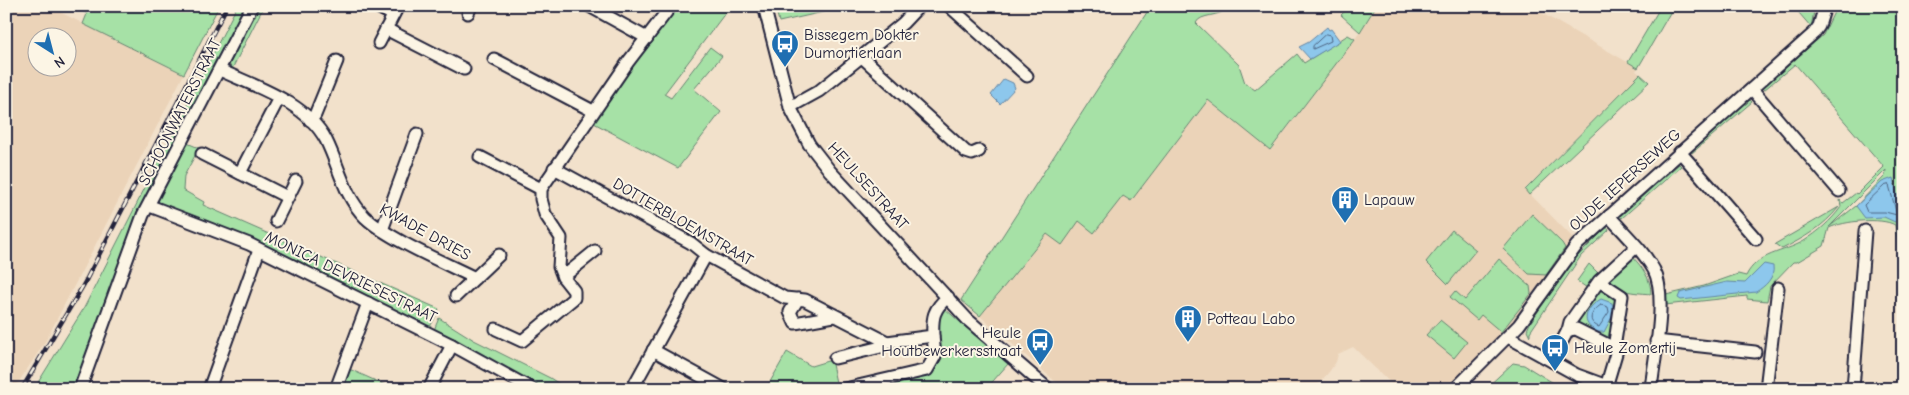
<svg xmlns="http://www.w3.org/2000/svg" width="1909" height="395" font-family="'Comic Neue',sans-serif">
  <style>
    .built { fill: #ebd3b8; fill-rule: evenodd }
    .green { fill: #a6e1a6; stroke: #648270; fill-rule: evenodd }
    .water { fill: #8dc7ec; stroke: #6285a5 }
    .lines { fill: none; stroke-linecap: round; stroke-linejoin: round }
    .shore { stroke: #4d6482; stroke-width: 1 }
    .minor-casing { stroke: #22223b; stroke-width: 15 }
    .minor { stroke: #fcf5e5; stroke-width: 11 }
    .rail-casing { stroke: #22223b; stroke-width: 4.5 }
    .rail { stroke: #fcf5e5; stroke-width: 2.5; stroke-dasharray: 8; stroke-linecap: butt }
    .labels { text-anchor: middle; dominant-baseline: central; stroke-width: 4; stroke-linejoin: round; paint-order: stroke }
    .poi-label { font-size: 16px; fill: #22223b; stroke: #fcf5e5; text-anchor: start }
    .street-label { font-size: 16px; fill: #22223b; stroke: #fcf5e5 }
  </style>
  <rect width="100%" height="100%" fill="#f2e1cb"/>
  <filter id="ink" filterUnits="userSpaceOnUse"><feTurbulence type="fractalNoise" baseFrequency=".02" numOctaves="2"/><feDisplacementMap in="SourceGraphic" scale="10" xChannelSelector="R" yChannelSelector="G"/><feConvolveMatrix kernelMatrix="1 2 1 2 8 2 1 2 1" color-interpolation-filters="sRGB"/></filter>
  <g filter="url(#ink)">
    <g class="built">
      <path d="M6,6H48L184,74L45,342L14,389H6ZM38,38H68V68H38Z"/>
      <path d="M1376,6H1529L1638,68L1636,71L1640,74L1525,189L1574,239L1505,331L1489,350L1446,389H1397L1353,347L1338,354L1336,362L1329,372L1314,389H1229L1221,382L1216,389H1193L1188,385L1185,389H1064L980,316L1047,234L1079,221L1123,196L1131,201L1208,100L1271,150L1360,32Z"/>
    </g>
    <g class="green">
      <path d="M74,6H219L184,74L83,24L87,14Z"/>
      <path d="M237,6H247L154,188L75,389H34L84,308Z"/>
      <path d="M257,6H264L232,69L229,64L231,58Z"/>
      <path d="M677,6H726L729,8L664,94L671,98L710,47L722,56L694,89L721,112L678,168L592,122L633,63Z"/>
      <path d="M775,6H850L779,22Z"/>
      <path d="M1151,6H1237L1232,11L1229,7C1219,18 1201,13 1196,23L1239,65L1245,83L1255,90L1297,54L1304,63L1348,35L1355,39L1270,150L1208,100L1131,201L1123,196L1094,233L1079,221L1062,245L1047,234L980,316L961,300Z"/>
      <path d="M1350,6H1376L1360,32L1341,15Z"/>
      <path d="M1661,6H1674L1638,68L1628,62Z"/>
      <path d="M1793,6H1815L1811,27Z"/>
      <path d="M1837,6H1900L1903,21V277L1895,225C1881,217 1844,221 1829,228L1824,246L1797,262H1793L1770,286L1767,301L1747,299V296L1665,305L1666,295L1704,286L1738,274L1746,276C1757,253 1783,253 1804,241C1818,232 1831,221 1841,207L1840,200L1843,203L1856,193L1857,194L1884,167L1795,64L1764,90L1762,88L1823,35ZM1886,170L1885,176L1856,206L1829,227Z"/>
      <path d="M1640,74L1649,82L1529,195L1525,190Z"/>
      <path d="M1750,100L1752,102L1692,153L1691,152Z"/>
      <path d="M187,143L199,148L184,176L183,190L204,202L203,205L439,309L429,329L159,205L158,199Z"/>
      <path d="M1679,164L1681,166L1622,218L1620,216Z"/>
      <path d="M1839,207C1823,227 1804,238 1782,249L1775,244Z"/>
      <path d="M1532,214L1562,243L1565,248L1546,275L1529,274L1503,249Z"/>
      <path d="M1607,227L1609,230L1581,256L1530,332V336L1527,330L1530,323L1572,262Z"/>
      <path d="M1452,230L1476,250L1448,284L1426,262Z"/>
      <path d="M1631,255C1642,267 1651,278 1651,294C1630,292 1620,293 1605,278Z"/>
      <path d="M1499,259L1530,286L1531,294L1501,332L1481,315L1477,320L1450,297L1455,291L1465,300Z"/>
      <path d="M1589,264L1600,275L1590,290L1577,281Z"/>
      <path d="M1598,287L1621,300L1613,345L1572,325Z"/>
      <path d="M944,308L1008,364L986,389H863L933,371L939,363L937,320Z"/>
      <path d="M439,318L474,340L550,378L567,389H540L434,330Z"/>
      <path d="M1440,320L1467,342L1454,358L1426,335Z"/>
      <path d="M787,352L811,366L831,360L837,387L766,389Z"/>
      <path d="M1513,363L1524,365L1555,384L1485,389Z"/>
      <path d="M347,368L394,389H339Z"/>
    </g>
    <g class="water">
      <path d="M1327,27L1329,30L1331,29L1340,41L1310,59L1299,47L1309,42Z"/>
      <path d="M1004,79L1013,83L1015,88L1000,104L991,95Z"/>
      <path d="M1893,178L1903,219L1895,222L1884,217L1865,218L1856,206L1882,182Z"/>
      <path d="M1764,264L1773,266C1775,278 1765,286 1756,292L1681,300L1678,298L1680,293L1727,282L1745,283Z"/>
      <path d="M1601,299L1612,303L1614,313L1604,332H1598C1579,324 1585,308 1601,299Z"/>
    </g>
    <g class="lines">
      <g class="shore">
        <path d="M1326,34L1330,35L1331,41L1313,49V46Z"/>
        <path d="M1889,185L1897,215L1885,212H1867L1864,205L1884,186Z"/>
        <path d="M1601,305L1608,307L1609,312L1599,327C1586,322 1591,311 1601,305Z"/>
      </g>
      <defs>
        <g id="minor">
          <path d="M376,6L393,15"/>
          <path d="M589,6L647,38"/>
          <path d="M764,6L790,107L809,144L830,171L968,320L1048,389"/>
          <path d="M949,6L1027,76"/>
          <path d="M468,13L471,6"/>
          <path d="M386,29L464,69"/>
          <path d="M379,43L398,6"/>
          <path d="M862,57L966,152L972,154L979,151"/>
          <path d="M494,59L593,111"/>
          <path d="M220,70C256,87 306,102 326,140C339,166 344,196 365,217C388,239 445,263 475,278"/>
          <path d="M1752,89L1839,191"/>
          <path d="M790,107L819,91L903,23L919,6"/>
          <path d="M310,120L315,115L337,61"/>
          <path d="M1680,152L1756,239"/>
          <path d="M202,154L287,197"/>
          <path d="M480,157L541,189"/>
          <path d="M554,168L691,243L706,255L785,298L805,300L887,342L933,336C932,318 933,309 948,297"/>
          <path d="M240,173L279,98"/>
          <path d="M150,206L249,244L452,345L532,389"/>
          <path d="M1609,216C1624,233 1643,250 1654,270C1668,297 1654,358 1651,389"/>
          <path d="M276,221L296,181"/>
          <path d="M382,230L417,134"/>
          <path d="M563,277L595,251"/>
          <path d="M1599,281L1570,322L1568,330L1576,329L1614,348L1622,296L1599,281L1636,247"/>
          <path d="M456,296L499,255"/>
          <path d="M798,299L790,312L795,323L834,316"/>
          <path d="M496,329L522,341L574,298V291L563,277L559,267L561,238L545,214L541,199V189L628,62L671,6"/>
          <path d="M1508,337L1577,375L1615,389"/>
          <path d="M1656,341L1755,352"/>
          <path d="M653,350L724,389"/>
          <path d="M835,358L881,347L887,342"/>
          <path d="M1552,361L1568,330"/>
          <path d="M1606,387L1617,350L1614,348"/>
          <path d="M80,389L143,215L252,6"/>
          <path d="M209,389L259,250"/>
          <path d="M336,389L368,303"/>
          <path d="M429,389L452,345"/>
          <path d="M632,389L706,255"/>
          <path d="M845,389L927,370L935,356L933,336"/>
          <path d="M1455,389L1519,325L1577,245L1814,33L1819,26L1825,6"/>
          <path d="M1766,389L1778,288"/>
          <path d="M1853,389L1865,231"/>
        </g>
      </defs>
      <use href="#minor" class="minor-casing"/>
      <use href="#minor" class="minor"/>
      <defs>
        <path id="rail" d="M22,389L84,284L227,6"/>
      </defs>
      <use href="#rail" class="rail-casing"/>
      <use href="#rail" class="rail"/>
    </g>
  </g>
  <defs>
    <symbol id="bus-pin" viewBox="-11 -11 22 30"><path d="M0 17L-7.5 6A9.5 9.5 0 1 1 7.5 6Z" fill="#1f6fb2" stroke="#fcf5e5"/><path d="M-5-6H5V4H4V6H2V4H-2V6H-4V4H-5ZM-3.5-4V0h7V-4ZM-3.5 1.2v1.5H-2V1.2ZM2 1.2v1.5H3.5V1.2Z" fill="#fff"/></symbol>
    <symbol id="building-pin" viewBox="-11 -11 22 30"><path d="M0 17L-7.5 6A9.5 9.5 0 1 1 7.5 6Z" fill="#1f6fb2" stroke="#fcf5e5"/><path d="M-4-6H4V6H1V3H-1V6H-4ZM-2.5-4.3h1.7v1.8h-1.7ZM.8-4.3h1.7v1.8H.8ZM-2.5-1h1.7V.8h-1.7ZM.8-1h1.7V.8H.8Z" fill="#fff"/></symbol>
  </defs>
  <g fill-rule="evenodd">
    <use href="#bus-pin" x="769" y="28" width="32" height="43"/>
    <use href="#building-pin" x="1329" y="184" width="32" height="43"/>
    <use href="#building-pin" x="1172" y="303" width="32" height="43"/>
    <use href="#bus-pin" x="1024" y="326" width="32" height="43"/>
    <use href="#bus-pin" x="1539" y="332" width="32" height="43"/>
  </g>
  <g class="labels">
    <g class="poi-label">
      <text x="804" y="35">Bissegem Dokter<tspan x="804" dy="18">Dumortierlaan</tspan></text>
      <text x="1364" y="200">Lapauw</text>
      <text x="1207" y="319">Potteau Labo</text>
      <text x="1021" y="333" text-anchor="end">Heule<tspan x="1021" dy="18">Houtbewerkersstraat</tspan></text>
      <text x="1574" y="348">Heule Zomertij</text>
    </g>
    <g class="street-label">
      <text transform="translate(180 112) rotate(-63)">SCHOONWATERSTRAAT</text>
      <text transform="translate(1625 180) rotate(-42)">OUDE IEPERSEWEG</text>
      <text transform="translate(868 186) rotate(48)">HEULSESTRAAT</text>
      <text transform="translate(683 222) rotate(30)">DOTTERBLOEMSTRAAT</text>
      <text transform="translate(425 232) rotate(29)">KWADE DRIES</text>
      <text transform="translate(351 277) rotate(26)">MONICA DEVRIESESTRAAT</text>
    </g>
  </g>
  <rect width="1909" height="395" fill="none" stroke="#fcf5e5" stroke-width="25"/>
  <rect x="12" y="12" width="1884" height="370" fill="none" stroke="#22223b" stroke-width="2" filter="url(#ink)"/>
  <g transform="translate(52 52) rotate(144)"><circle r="24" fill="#fcf5e5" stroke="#a5a1a1"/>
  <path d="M0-4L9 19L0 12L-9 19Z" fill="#1f6fb2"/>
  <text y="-8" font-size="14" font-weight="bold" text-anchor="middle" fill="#22223b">N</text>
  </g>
</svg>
